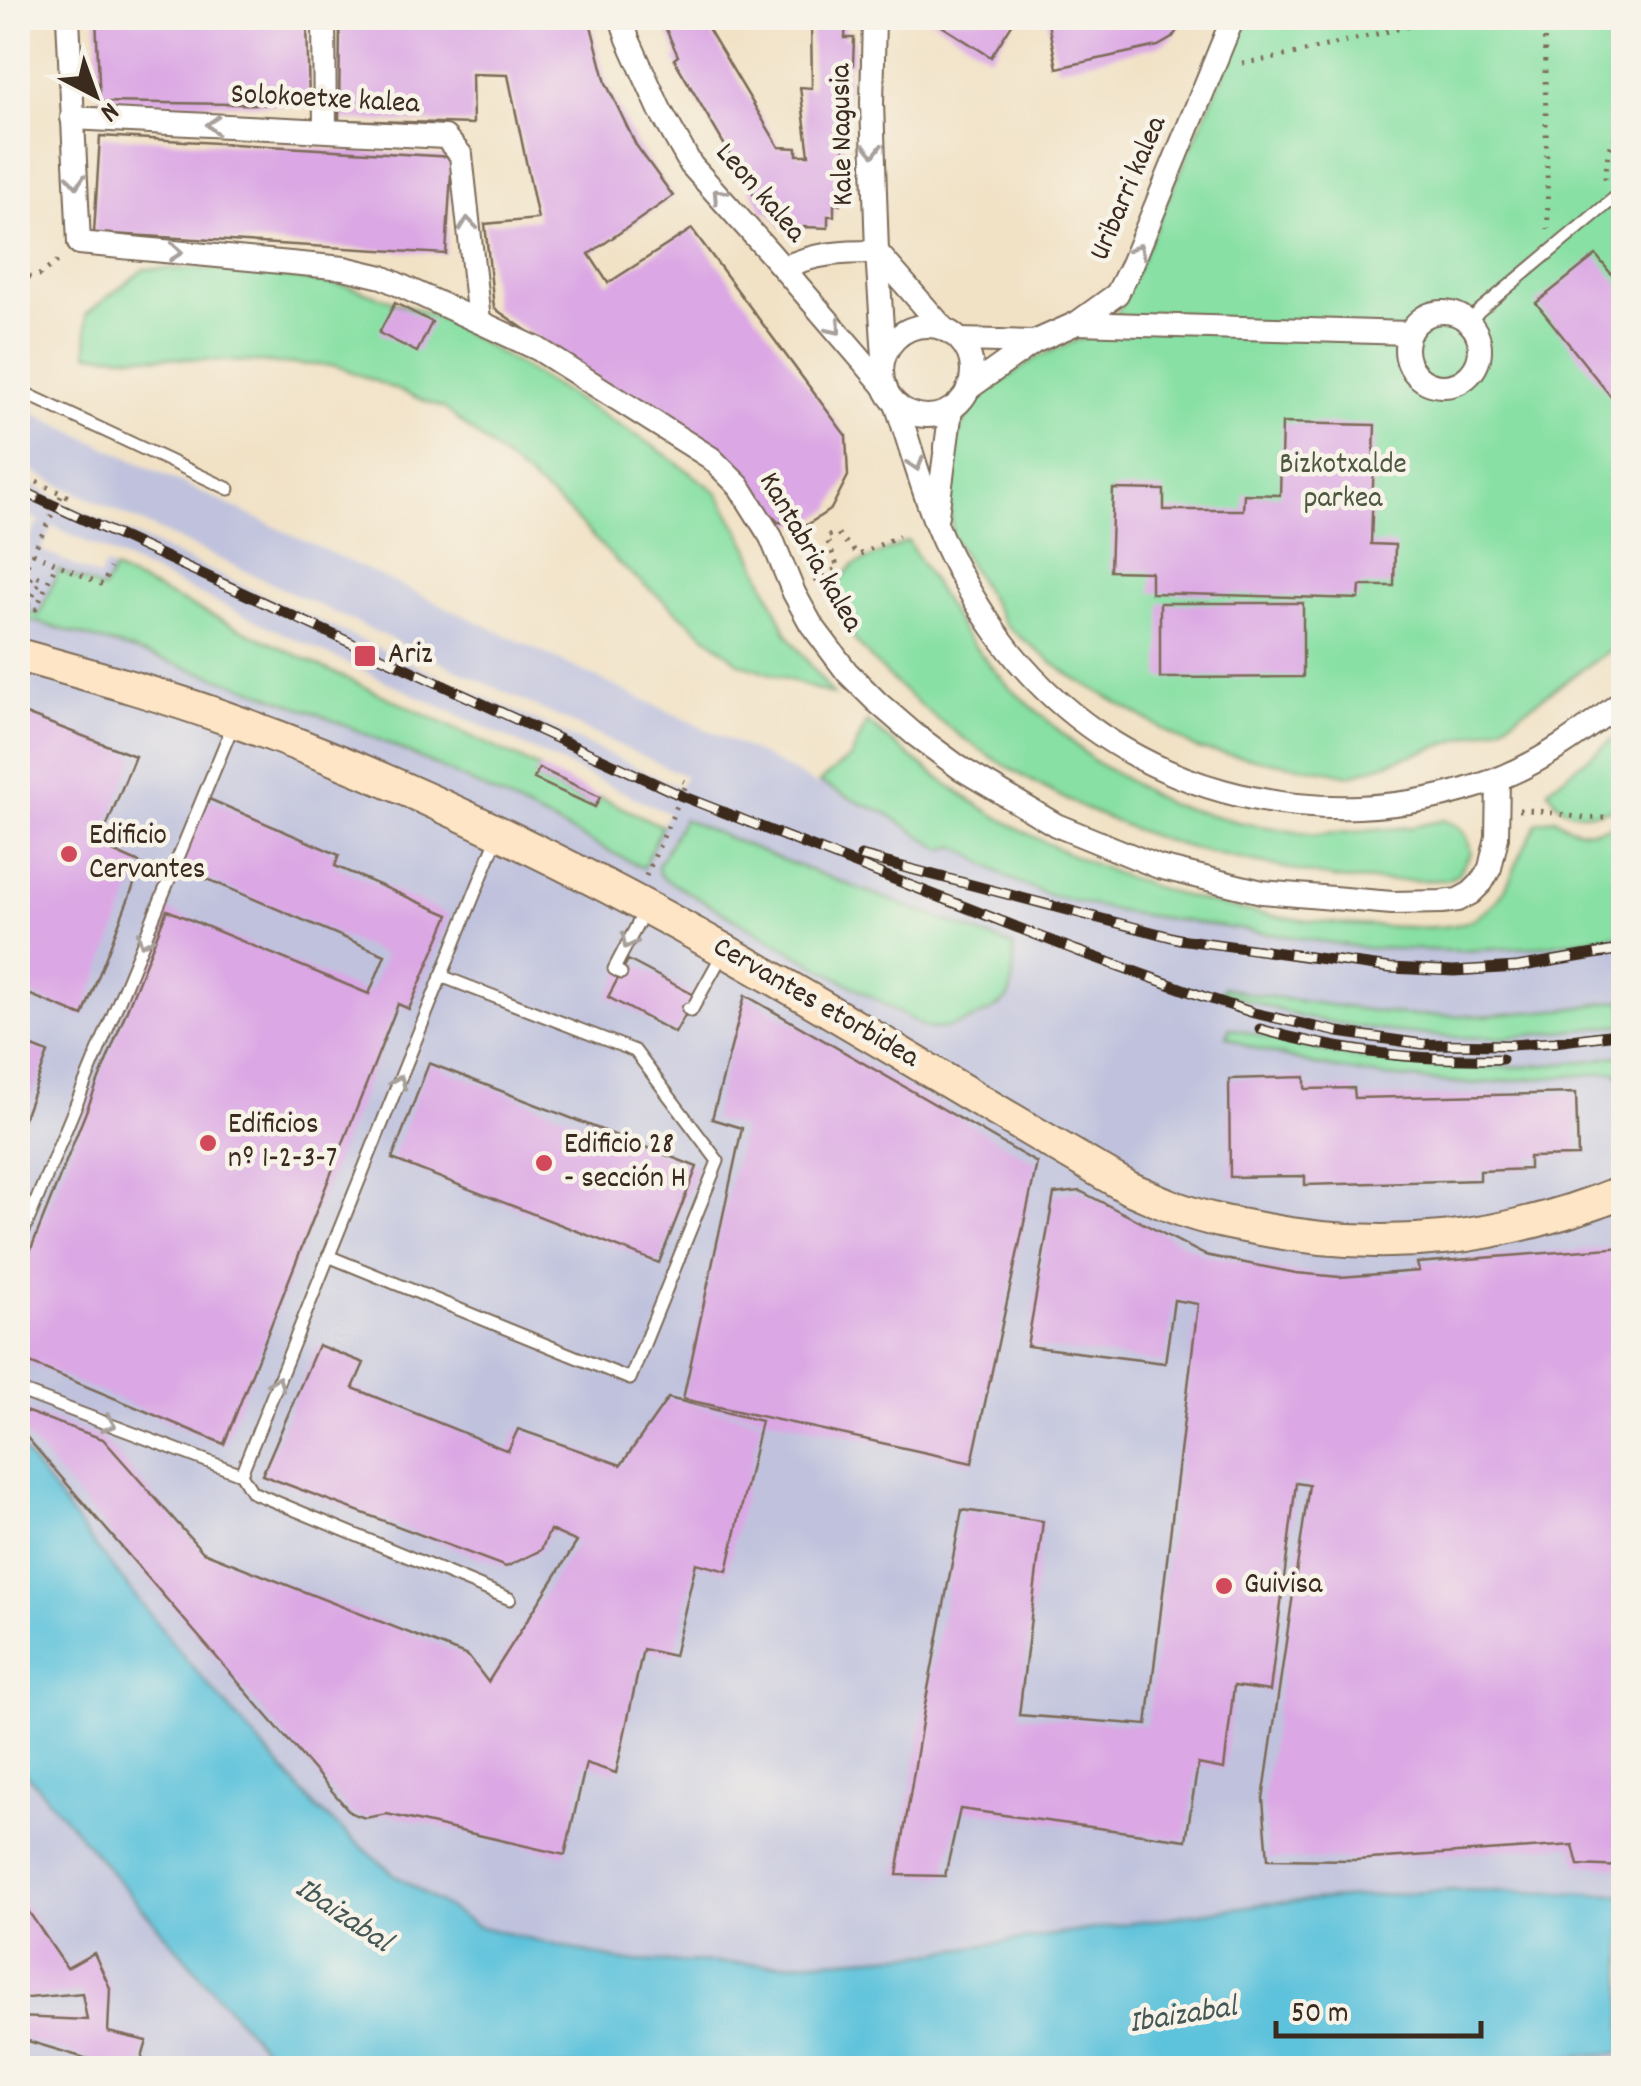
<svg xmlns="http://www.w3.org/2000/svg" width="1641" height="2086" font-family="Dekko,sans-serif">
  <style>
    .industrial { fill: #c0c2dd; fill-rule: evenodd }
    .green { fill: #88e0a4; stroke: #628561; stroke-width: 2.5 }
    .water { fill: #5dc2db; stroke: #4c767c; stroke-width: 2.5 }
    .building { fill: #dba7e4 }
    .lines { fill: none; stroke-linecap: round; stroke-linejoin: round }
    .lane-casing { stroke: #7b6a59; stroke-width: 15 }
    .street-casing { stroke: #7b6a59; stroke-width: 26 }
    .secondary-casing { stroke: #7b6a59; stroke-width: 36 }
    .path { stroke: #7b6a59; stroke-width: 5; stroke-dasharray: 2.5 8; stroke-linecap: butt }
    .lane { stroke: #fff; stroke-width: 11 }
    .street { stroke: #fff; stroke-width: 22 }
    .secondary { stroke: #fde5c5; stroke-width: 32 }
    .rail-casing { stroke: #3b2a1e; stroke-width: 11 }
    .rail { stroke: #f7f3e8; stroke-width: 8; stroke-dasharray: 22; stroke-linecap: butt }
    .oneway { stroke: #a79f9a }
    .poi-dot { fill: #d1495b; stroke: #f7f3e8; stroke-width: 4 }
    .labels { text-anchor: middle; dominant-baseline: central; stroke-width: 9; stroke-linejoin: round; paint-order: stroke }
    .street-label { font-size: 30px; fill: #3b2a1e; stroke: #f7f3e8 }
    .park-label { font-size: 30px; fill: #4e5840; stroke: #f7f3e8 }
    .poi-label { font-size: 30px; fill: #3b2a1e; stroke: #f7f3e8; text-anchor: start }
    .water-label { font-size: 32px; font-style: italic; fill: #455857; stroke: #f7f3e8 }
  </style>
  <rect width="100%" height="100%" fill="#f7f3e8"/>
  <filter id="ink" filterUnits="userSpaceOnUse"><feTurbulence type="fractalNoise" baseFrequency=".01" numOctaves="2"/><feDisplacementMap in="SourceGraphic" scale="20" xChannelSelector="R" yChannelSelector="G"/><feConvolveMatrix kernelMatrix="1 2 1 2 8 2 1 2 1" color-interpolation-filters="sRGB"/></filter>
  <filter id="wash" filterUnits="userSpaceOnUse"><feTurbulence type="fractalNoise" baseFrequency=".0048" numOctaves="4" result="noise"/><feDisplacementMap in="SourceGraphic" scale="40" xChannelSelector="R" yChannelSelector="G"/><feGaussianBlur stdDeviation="2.25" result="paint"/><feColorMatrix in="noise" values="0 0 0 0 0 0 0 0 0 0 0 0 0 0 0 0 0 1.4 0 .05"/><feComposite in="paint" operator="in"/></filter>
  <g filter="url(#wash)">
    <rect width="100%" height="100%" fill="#f1e2c6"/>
    <g class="industrial">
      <path d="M18,406L761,755L817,785L819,782L858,802L886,813L943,849L955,846L1008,878L1051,896L1123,912L1366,948L1460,951L1534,947L1623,934V1000L1568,1009L1481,1016L1403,1015L1250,994L1225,988L1223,992L1301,1017L1503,1038L1623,1025V1055L1542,1065L1476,1068L1408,1064L1341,1055L1231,1028L1227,1036L1472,1084L1618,1072L1624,1094L1623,1895L1453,1890L1262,1904L930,1953L772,1964L622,1961L477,1926L395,1875L316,1808L184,1657L88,1537L18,1444V565L37,525L42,522L18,510V477L66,504L679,787L685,776L18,465ZM53,526L668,813L643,867L435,764L310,711L174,662L19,616L23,608L38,615L103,590L114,570L105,565L100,578L41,550ZM683,819L780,859L930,1029L663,878L658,866Z"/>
      <path d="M18,1764L277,2067L280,2068H18Z"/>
      <path d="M1623,2053V2068H1450L1457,2064Z"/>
    </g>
    <g class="green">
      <path d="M1248,18H1623V641L1501,726L1351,775L1197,749L1066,673L1006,626L952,536L947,459L974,402L1037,357L1112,326Z"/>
      <path d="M144,269H237L347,286L437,316L652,445L717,492L748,546L787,634L833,695L739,663L617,562L567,510L445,409L337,366L88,354L86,314Z"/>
      <path d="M908,541L964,634L1008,686L1094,761L1168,804L1238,822L1314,835L1412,827L1444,820L1459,827L1467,837L1471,853L1458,874L1447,880C1414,880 1380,882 1348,880C1326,878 1303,872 1281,867C1246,861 1211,854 1177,844C1064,809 936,735 859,645C846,630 838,609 829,592L854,565Z"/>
      <path d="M59,570L103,590L114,570L539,768L535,779L595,807L600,797L662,826L643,868C533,813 425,756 310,711C215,674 117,645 19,617L23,608L39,615Z"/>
      <path d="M867,722C909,756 950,789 996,816C1111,883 1247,923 1380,926C1413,926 1455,934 1483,913C1506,897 1512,873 1523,850C1527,841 1533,832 1537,823L1555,818C1578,837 1597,831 1623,822V934L1534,947L1460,951L1366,948L1123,912L1051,896L1008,878L956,846L943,850L886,813L858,802L819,782L851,757Z"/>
      <path d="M1623,731V803C1609,812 1581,817 1565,809C1557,805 1553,797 1548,789Z"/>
      <path d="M683,819L780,859L1013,946C1015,958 1013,985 1009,996C1002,1010 949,1030 934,1029C928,1029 925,1027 919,1024L663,878L659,874L658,866Z"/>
      <path d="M1224,987L1250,994L1403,1015L1481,1016L1568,1009L1623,1000V1025L1503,1038L1448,1037L1377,1030L1301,1017L1222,992Z"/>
      <path d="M1230,1028C1267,1037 1304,1048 1342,1055C1434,1071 1532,1072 1623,1055V1094L1618,1072L1472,1084L1386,1077L1315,1065L1247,1046L1227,1036Z"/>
    </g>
    <path class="water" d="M18,1444L88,1537L184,1657L316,1808L395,1875L477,1926L622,1961L772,1964L931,1953L1262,1904L1453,1890L1623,1895V2053L1381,2068H280L18,1764Z"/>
    <g id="blocks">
      <g class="building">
        <path d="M96,18H307L309,105L100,102Z"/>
        <path d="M340,18H589L606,83L636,145L673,196L589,254L608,283L692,229L846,436L848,476L831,509L807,525L778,522L707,450L587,373L494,308L485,224L538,219L508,75L472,74L473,124L339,120Z"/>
        <path d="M661,18H702L779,147L797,148V155H809L800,87L812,88L811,18H846L845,38H854L853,65L847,64L843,164H845V181H840V204L834,203V216H828V228L804,227L791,235L786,225L781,227L769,211L765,214L674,59L678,56Z"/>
        <path d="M929,18H1016L991,57Z"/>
        <path d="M1047,18H1185L1172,38L1158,46L1057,68Z"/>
        <path d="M100,136L452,157L446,254L94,233Z"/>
        <path d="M18,149H21L23,237H18Z"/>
        <path d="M1596,255L1624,290V413L1536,303Z"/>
        <path d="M395,303L432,322L417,352L379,333Z"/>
        <path d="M1282,423L1375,425L1371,544L1395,545L1394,586H1360L1359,599L1151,593V572L1110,571L1113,489L1164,490V510H1243L1244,494L1280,495Z"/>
        <path d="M1160,603H1303V677L1160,678Z"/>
        <path d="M18,711L135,756L99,845L142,864L83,1016L18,990Z"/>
        <path d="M539,768L600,797L595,807L534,779Z"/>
        <path d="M209,799L339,855L335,866L449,915L409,1009L398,1004L224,1444L18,1358V1281L167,910L369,994L385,955L179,867Z"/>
        <path d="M628,960L696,996L675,1033L608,997Z"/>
        <path d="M745,995L1037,1163L972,1463L683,1399L742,1128L712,1119Z"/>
        <path d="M18,1041L48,1053L18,1134Z"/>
        <path d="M429,1063L697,1167L659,1263L392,1159Z"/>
        <path d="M1305,1077V1089L1354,1088L1355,1098L1576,1093L1578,1156L1529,1157V1169L1480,1171V1180L1305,1185V1176L1230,1177L1229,1079Z"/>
        <path d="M1080,1191L1205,1255L1296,1273L1340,1277L1419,1271L1417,1263L1624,1247V1867L1578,1865L1573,1845L1356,1860L1268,1859L1263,1799L1309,1485L1296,1483L1270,1691L1234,1686L1224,1769L1198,1764L1186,1840L960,1809L945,1876L897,1875L924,1710L962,1510L1043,1521L1019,1715L1147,1725L1198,1304L1174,1300L1165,1363L1027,1346L1054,1194Z"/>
        <path d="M318,1345L364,1363L353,1388L508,1451L518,1429L621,1465L668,1398L761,1421L727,1571L696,1563L674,1656L643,1649L616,1773L586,1763L565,1855L387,1814L365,1818L351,1813L18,1427V1412L25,1411L103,1439L203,1552L468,1656L488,1682L577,1542L550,1530L541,1550L506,1567L262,1475Z"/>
        <path d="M18,1896L67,1968L94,1953L110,1988L108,2032L147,2041L139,2068H118L18,2038V2017L87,2020L82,1993L18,1999Z"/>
      </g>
    </g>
  </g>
  <g filter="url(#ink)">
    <use href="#blocks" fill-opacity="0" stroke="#7b6a59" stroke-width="2.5"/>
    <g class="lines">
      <defs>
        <g id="lane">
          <path d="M1470,322L1479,311L1624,190"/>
          <path d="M18,390L229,489"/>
          <path d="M621,973L614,969L644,912"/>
          <path d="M688,1009L691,1011L722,955"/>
          <path d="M18,1245L233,725"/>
          <path d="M328,1256L630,1379L718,1161L635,1051L441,976"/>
          <path d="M18,1390L241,1474L252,1492L510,1599"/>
          <path d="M241,1474L497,838"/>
        </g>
        <g id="street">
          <path d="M68,18L79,243L344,268L382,277L538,349L711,458L739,486L749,502L771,537L794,593L811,624L847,672L877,702L914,734L960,768L1056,825L1159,867L1262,892L1392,903L1442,902L1458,900L1471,893L1482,882L1490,868L1497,837L1498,779"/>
          <path d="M324,18L325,130"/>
          <path d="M621,18L628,39L660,110L691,165L770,253L886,388"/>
          <path d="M72,118L445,137L461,155L479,321"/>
          <path d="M784,268C813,253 844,252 877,252L872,103L874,18"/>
          <circle cx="1443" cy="349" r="37"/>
          <path d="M1077,323L1409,333"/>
          <circle cx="927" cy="371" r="45"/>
          <path d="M960,340L1034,342"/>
          <path d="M884,357L877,252L945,330"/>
          <path d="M968,389L1034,342L1077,323L1117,294L1132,264L1233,18"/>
          <path d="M896,404C910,444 921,487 937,526C953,565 975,603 1000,638C1113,792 1318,845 1495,780C1543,762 1584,731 1624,700"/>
          <path d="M937,515L951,409"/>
        </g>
        <path id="secondary" d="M18,655C90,675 163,695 234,721C362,766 486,824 606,886C785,979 954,1088 1129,1188C1146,1195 1162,1203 1179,1209C1205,1219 1233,1224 1261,1229C1388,1254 1504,1240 1624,1191"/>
      </defs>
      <use href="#lane" class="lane-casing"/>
      <use href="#street" class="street-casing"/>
      <use href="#secondary" class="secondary-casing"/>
      <g class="path">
        <path d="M1544,18L1548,229"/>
        <path d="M1242,63L1271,59L1444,18"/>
        <path d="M1605,179L1608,153L1624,116"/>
        <path d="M18,279L39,275L63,257"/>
        <path d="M18,473L69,497"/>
        <path d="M33,553L103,585L110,568"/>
        <path d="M814,581L838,568L826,537L837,533L858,555L899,536"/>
        <path d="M18,583L62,494"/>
        <path d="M18,608L33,574L41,578L28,606L36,609L56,564"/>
        <path d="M1519,810C1555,809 1587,826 1624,814"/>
        <path d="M646,876L687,783L683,781"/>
      </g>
      <use href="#lane" class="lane"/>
      <use href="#street" class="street"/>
      <use href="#secondary" class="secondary"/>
      <defs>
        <g id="rail">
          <path d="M18,489L682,796L1075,950L1202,996L1254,1013L1338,1032L1422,1044L1511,1045L1555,1042L1624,1033"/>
          <path d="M861,856L1179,939L1390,968L1454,971L1517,967L1624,949"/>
          <path d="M1260,1029C1339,1052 1421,1061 1502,1059"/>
        </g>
      </defs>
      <use href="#rail" class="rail-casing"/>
      <use href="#rail" class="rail"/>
    </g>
    <defs><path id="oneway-chevron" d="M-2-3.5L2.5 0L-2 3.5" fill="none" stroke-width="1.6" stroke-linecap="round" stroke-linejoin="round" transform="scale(2.5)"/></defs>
    <g class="oneway">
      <use href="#oneway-chevron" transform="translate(213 125) rotate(-177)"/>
      <use href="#oneway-chevron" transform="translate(873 150) rotate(89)"/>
      <use href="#oneway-chevron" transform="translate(76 181) rotate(87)"/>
      <use href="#oneway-chevron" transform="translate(719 195) rotate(-133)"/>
      <use href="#oneway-chevron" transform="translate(468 224) rotate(-96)"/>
      <use href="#oneway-chevron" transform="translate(1138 250) rotate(-67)"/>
      <use href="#oneway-chevron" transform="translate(176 252) rotate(5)"/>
      <use href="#oneway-chevron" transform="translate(835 328) rotate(50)"/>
      <use href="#oneway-chevron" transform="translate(916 464) rotate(72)"/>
      <use href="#oneway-chevron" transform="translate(144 940) rotate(112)"/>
      <use href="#oneway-chevron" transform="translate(628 942) rotate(118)"/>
      <use href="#oneway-chevron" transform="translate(399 1082) rotate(-68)"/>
      <use href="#oneway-chevron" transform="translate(277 1383) rotate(-68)"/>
      <use href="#oneway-chevron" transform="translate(109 1424) rotate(21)"/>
    </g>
  </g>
  <g class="poi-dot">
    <rect x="353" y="644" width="24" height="24" rx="5"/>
    <circle cx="69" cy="854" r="10"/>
    <circle cx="208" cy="1143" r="10"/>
    <circle cx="544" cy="1163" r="10"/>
    <circle cx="1224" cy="1586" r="10"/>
  </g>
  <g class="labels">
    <g class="street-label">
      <text transform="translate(325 101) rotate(3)">Solokoetxe kalea</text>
      <text transform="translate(844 135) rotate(-91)">Kale Nagusia</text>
      <text transform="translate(1130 189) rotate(-67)">Uribarri kalea</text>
      <text transform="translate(759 194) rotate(49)">Leon kalea</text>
      <text transform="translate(809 553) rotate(60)">Kantabria kalea</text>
      <text transform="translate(815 1004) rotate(30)">Cervantes etorbidea</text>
    </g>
    <g class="park-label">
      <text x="1343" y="466">Bizkotxalde<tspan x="1343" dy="34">parkea</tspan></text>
    </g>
    <g class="poi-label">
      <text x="388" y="656">Ariz</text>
      <text x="89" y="837">Edificio<tspan x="89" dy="34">Cervantes</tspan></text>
      <text x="228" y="1126">Edificios<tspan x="228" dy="34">nº 1-2-3-7</tspan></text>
      <text x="564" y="1146">Edificio 28<tspan x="564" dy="34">- sección H</tspan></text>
      <text x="1244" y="1586">Guivisa</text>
    </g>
    <g class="water-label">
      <text transform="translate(342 1917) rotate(34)">Ibaizabal</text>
      <text transform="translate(1183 2017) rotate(-9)">Ibaizabal</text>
    </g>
  </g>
  <rect width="1641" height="2086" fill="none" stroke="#f7f3e8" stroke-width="60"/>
  <g transform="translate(95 95) rotate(139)" stroke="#f7f3e8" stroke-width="8" paint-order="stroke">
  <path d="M0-8L18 38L0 25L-18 38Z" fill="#3b2a1e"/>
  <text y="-15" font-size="28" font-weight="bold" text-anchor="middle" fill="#3b2a1e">N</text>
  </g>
  <path d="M1276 2021v15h205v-15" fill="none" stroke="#3b2a1e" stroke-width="5"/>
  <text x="1291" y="2021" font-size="30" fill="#3b2a1e" stroke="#f7f3e8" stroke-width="8" paint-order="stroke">50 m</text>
</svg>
